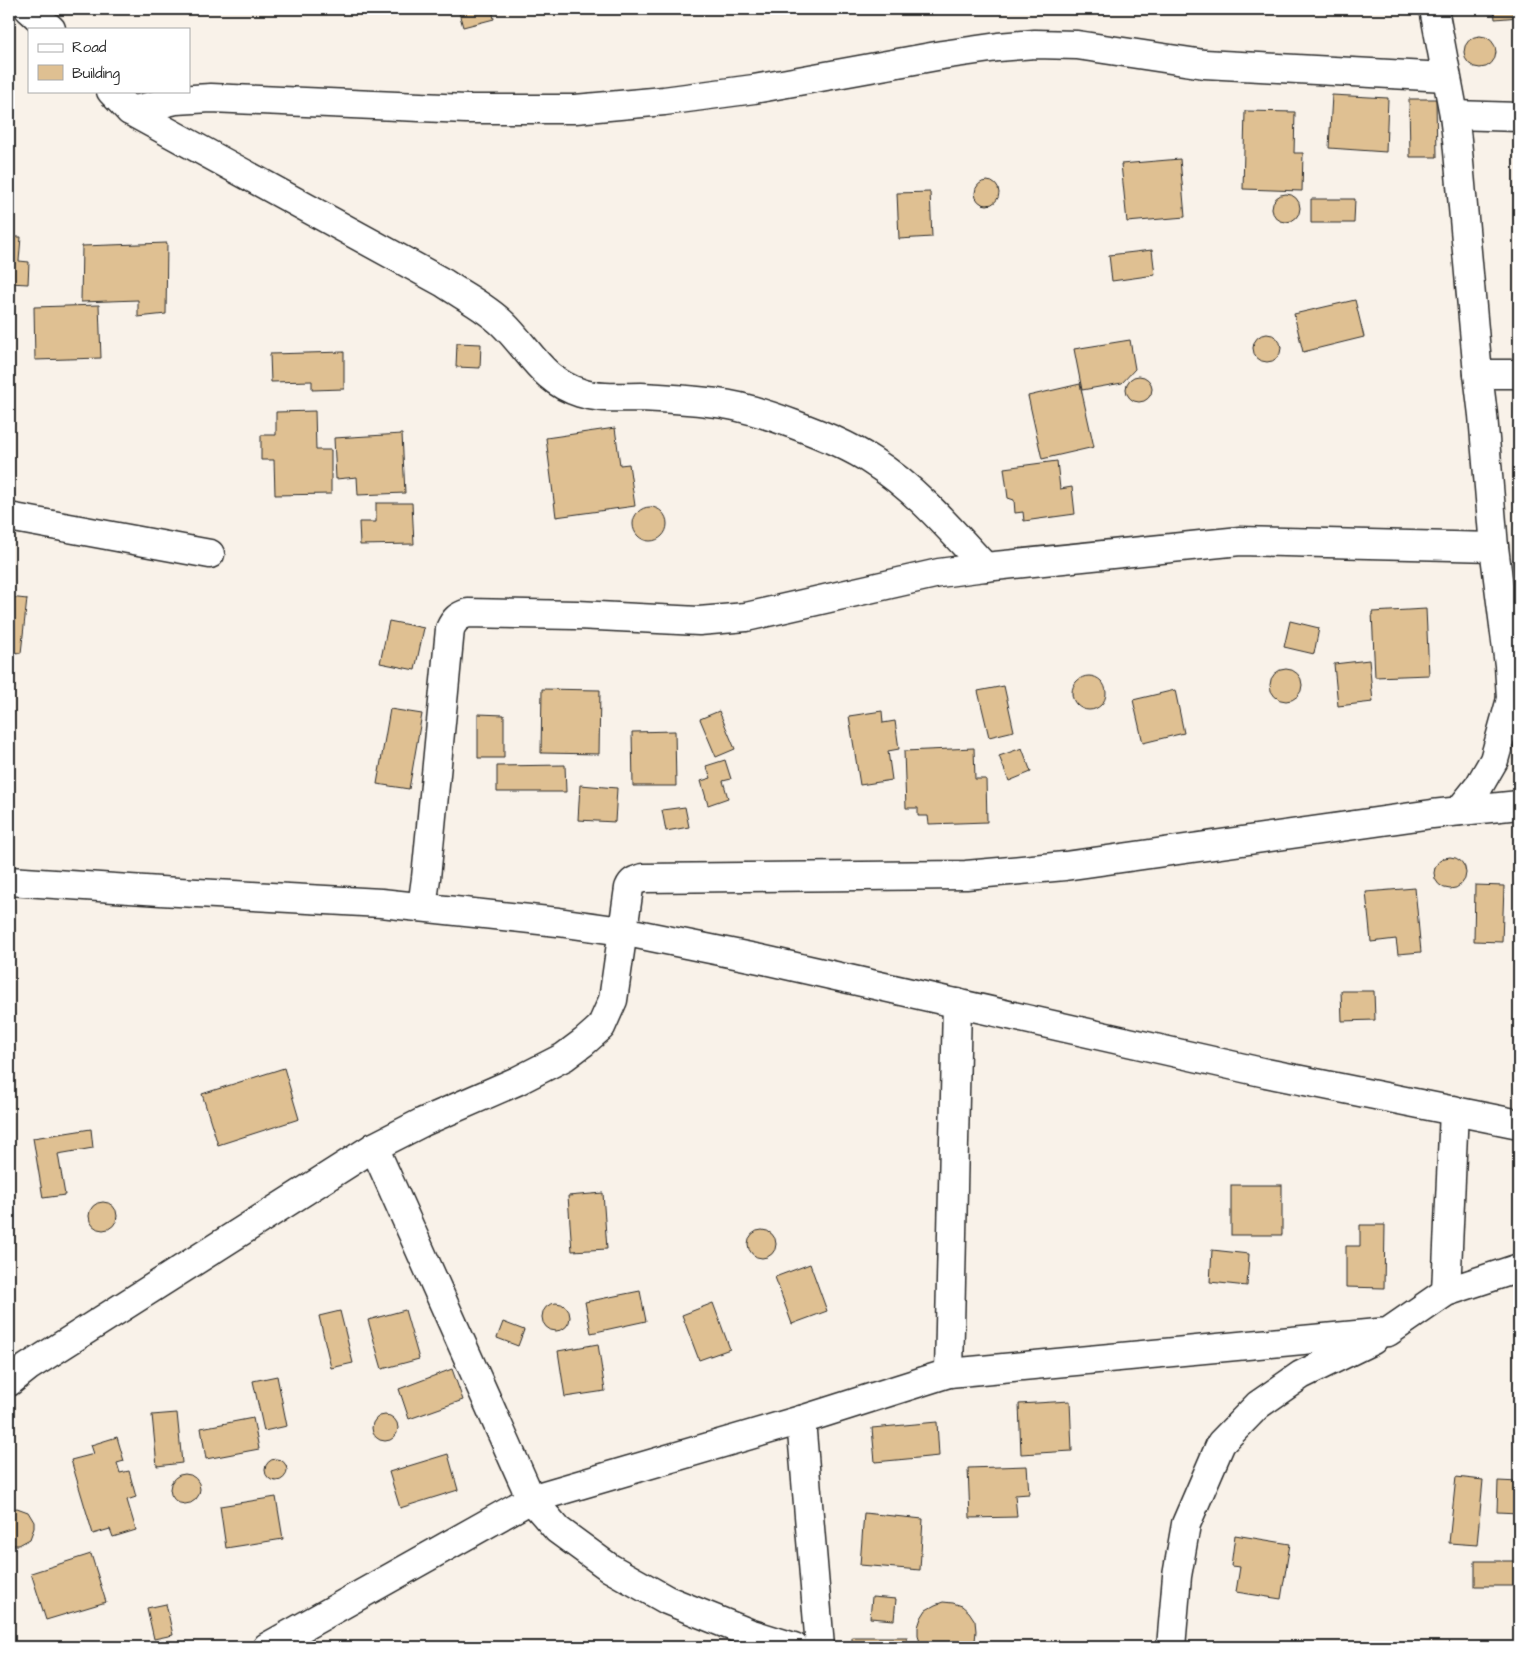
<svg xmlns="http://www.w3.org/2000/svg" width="1528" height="1656" font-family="'Architects Daughter',sans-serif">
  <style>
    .building { fill: #dfc092; stroke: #2b2b2b }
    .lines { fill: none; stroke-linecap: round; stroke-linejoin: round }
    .street-casing { stroke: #2b2b2b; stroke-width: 31 }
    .street { stroke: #fff; stroke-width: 28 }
  </style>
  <rect width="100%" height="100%" fill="#f9f2e9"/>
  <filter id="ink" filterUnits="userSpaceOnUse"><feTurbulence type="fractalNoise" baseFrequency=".02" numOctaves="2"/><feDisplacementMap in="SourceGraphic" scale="10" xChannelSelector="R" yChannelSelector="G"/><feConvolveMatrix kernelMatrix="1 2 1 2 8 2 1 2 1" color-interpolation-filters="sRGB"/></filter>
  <g filter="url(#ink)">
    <g class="building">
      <path d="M458,9H492L494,19L463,27Z"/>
      <path d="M1494,9H1519V17L1495,19Z"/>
      <circle cx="1480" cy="52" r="16"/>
      <path d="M1332,95L1388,98L1386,152L1329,148Z"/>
      <path d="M1409,99H1436L1437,157H1410Z"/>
      <path d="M1245,111L1295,112L1294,153H1303L1302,191L1243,189Z"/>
      <path d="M1180,159L1185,217L1127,222L1121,164Z"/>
      <circle cx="987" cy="193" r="12"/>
      <path d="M930,192L932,237L899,239L897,193Z"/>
      <circle cx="1286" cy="208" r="14"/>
      <path d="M1311,199H1355L1354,223H1311Z"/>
      <path d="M9,237H21L19,261L29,262L28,284L9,283Z"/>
      <path d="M167,243L166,314L138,317V300L81,302L82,246Z"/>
      <path d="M1152,250L1155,275L1112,281L1109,255Z"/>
      <path d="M1355,300L1364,337L1303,352L1294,314Z"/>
      <path d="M99,305L101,358L35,360L34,307Z"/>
      <circle cx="1267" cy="348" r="14"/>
      <path d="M1130,340L1135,369L1122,383L1082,390L1074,349Z"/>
      <path d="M457,343L481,344L480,368L456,367Z"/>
      <path d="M344,352V389L312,390V381L271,382L270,354Z"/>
      <circle cx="1139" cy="389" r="13"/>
      <path d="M1080,384L1094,447L1042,459L1028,396Z"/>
      <path d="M315,411L316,450H331V494L275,495L274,460H261V435H276V412Z"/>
      <path d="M615,428L620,465L629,464L635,506L556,517L546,438Z"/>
      <path d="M402,434L405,493L358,495L357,477L336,479L334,438Z"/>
      <path d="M1057,461L1060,489L1072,487L1075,514L1024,521L1023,512L1015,513L1014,500L1008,498L1004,468Z"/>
      <path d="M376,503H412L414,544L360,545L359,522H376Z"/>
      <circle cx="650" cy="524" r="17"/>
      <path d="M9,597L27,599L21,653L9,652Z"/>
      <path d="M1426,609L1429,675L1375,677L1372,612Z"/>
      <path d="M389,621L424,628L415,670L380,663Z"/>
      <path d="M1290,621L1319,628L1314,654L1284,647Z"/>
      <path d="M1369,660L1373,702L1338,706L1334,664Z"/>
      <circle cx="1286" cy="685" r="16"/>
      <circle cx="1089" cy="693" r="17"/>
      <path d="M1004,686L1014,731L989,737L978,691Z"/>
      <path d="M542,689L600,690L599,754L541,753Z"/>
      <path d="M1175,690L1184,733L1143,743L1133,700Z"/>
      <path d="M390,709L422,714L409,789L377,784Z"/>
      <path d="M719,711L735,749L716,757L700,719Z"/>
      <path d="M882,711L883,723L895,721L899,749L888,751L892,780L860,785L849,716Z"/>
      <path d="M478,714L504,715V758H478Z"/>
      <path d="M675,731L676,786H633L632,732Z"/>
      <path d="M974,748L975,779H986L987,822L929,824L928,816H918V808H906L904,751Z"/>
      <path d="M1022,748L1031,772L1009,781L999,756Z"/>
      <path d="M725,760L731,779L723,781L728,798L708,805L701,781L711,778L706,766Z"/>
      <path d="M565,765L566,792H497V766Z"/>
      <path d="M580,785L617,788L615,822L578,820Z"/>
      <path d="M685,807L689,827L666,831L662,810Z"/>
      <circle cx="1450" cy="873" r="16"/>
      <path d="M1475,885L1504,886L1502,942L1474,941Z"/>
      <path d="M1415,888L1421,952L1398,954L1396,939L1371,942L1366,892Z"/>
      <path d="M1341,991H1374L1375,1020L1342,1021Z"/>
      <path d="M284,1068L299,1119L218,1145L202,1094Z"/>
      <path d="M91,1129L93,1148L58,1154L65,1195L43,1198L33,1138Z"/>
      <rect x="1231" y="1185" width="51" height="50"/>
      <path d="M603,1193L607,1249L572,1251L568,1196Z"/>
      <circle cx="103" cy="1216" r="14"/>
      <path d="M1360,1225H1385L1384,1288L1346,1287V1246H1360Z"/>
      <circle cx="762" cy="1244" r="14"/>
      <path d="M1212,1250L1249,1254L1247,1286L1210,1282Z"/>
      <path d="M810,1264L827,1311L792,1324L775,1277Z"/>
      <path d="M640,1291L646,1321L591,1333L585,1302Z"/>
      <circle cx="556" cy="1317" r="14"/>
      <path d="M713,1303L730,1349L699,1360L682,1315Z"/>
      <path d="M405,1310L419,1359L382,1369L368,1320Z"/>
      <path d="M340,1311L353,1363L331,1368L319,1316Z"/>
      <path d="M503,1322L524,1330L518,1346L497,1338Z"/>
      <path d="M598,1344L605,1391L565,1397L558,1351Z"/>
      <path d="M452,1369L463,1400L409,1419L399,1389Z"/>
      <path d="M277,1376L287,1426L264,1431L253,1381Z"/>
      <path d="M1070,1401L1072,1451L1021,1454L1019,1404Z"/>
      <path d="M177,1413L182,1463L157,1466L152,1415Z"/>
      <circle cx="385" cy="1428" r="13"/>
      <path d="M253,1418L259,1449L206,1459L201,1428Z"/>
      <path d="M937,1422L939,1456L875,1462L872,1428Z"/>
      <path d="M117,1437L124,1461L117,1463L120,1473L129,1471L136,1497L127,1500L136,1530L113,1537L110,1529L93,1534L71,1460L94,1454L91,1445Z"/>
      <path d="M448,1454L458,1490L400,1508L389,1472Z"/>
      <circle cx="276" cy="1470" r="11"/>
      <path d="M1027,1466L1029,1494L1015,1495L1017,1517L970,1518L968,1468Z"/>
      <circle cx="185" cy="1489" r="15"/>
      <path d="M1456,1477L1483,1480L1477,1545L1449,1543Z"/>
      <path d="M1498,1481L1519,1482V1513L1497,1512Z"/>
      <path d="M276,1497L283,1539L226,1548L220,1506Z"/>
      <path d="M17,1508L28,1512L34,1522V1528L30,1539L19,1545H13L9,1543V1510Z"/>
      <path d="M864,1513L923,1519L920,1570L860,1565Z"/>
      <path d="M1235,1535L1290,1544L1281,1599L1236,1592L1240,1567L1231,1566Z"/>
      <path d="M91,1554L106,1602L46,1620L31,1573Z"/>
      <rect x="1475" y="1561" width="44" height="25"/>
      <path d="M872,1597L896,1599L894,1620L870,1618Z"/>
      <path d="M943,1602L953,1603L962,1606L969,1612L975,1621L976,1631L975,1641L972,1647H922L921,1645L918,1636V1627L921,1618L926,1610L935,1605Z"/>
      <path d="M166,1604L173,1635L154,1639L147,1608Z"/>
      <rect x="852" y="1637" width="55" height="10"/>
    </g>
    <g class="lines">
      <defs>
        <g id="street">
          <path d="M29,9L51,29"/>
          <path d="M1434,9L1454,115L1457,140L1478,374L1483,415L1494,547L1509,665L1511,699L1519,728"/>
          <path d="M111,91L130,111L444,283C463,296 486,307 503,324C529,349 543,382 581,393C600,399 622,397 641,397C667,398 691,400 717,403C743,406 769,415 793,424C820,434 848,445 872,461C916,489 950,529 985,567"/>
          <path d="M130,111L176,100L211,98L466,109H575L664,101L754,89L942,55L998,47L1035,44L1077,45L1204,64L1446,77"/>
          <path d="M1454,115L1519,117"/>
          <path d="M1478,374H1519"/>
          <path d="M9,517L210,554"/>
          <path d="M1459,811L1479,786L1494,760L1511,699"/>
          <path d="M9,881L160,891L381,903L558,922L622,931L760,959L1266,1073L1519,1124"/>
          <path d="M422,907L426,878L450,629C454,620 458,616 468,613L577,615L699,621L746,617L939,573L985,567L1240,541L1494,547"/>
          <path d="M374,1147L531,1499L558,1530L610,1568L667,1600L749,1633L794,1647"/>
          <path d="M1446,1292L1454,1110"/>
          <path d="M949,1373L957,1003"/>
          <path d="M9,1382L28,1367L374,1147L423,1122L517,1081L564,1057L584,1042L601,1027L613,1000L629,888C632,881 636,880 643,878L966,875L1065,866L1432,814L1519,805"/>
          <path d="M801,1420L820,1647"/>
          <path d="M267,1647L531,1499L801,1420L949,1373L1388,1332L1446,1292L1519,1268"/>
          <path d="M1171,1647L1177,1576L1186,1524L1221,1443L1258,1405L1301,1375L1373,1340"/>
        </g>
      </defs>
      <use href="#street" class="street-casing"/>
      <use href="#street" class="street"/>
    </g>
  </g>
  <rect width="1528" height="1656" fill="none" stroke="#fff" stroke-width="30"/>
  <rect x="15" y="15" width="1498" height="1626" fill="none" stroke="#2b2b2b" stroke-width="2" filter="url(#ink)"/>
  <rect x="28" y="28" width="162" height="65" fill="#ffffff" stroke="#aaaaaa"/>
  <rect x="38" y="44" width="25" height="8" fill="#ffffff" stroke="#aaaaaa"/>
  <text x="72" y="52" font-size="15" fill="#2b2b2b">Road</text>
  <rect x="38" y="65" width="25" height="15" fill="#dfc092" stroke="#aaaaaa"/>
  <text x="72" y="78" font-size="15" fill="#2b2b2b">Building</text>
</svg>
